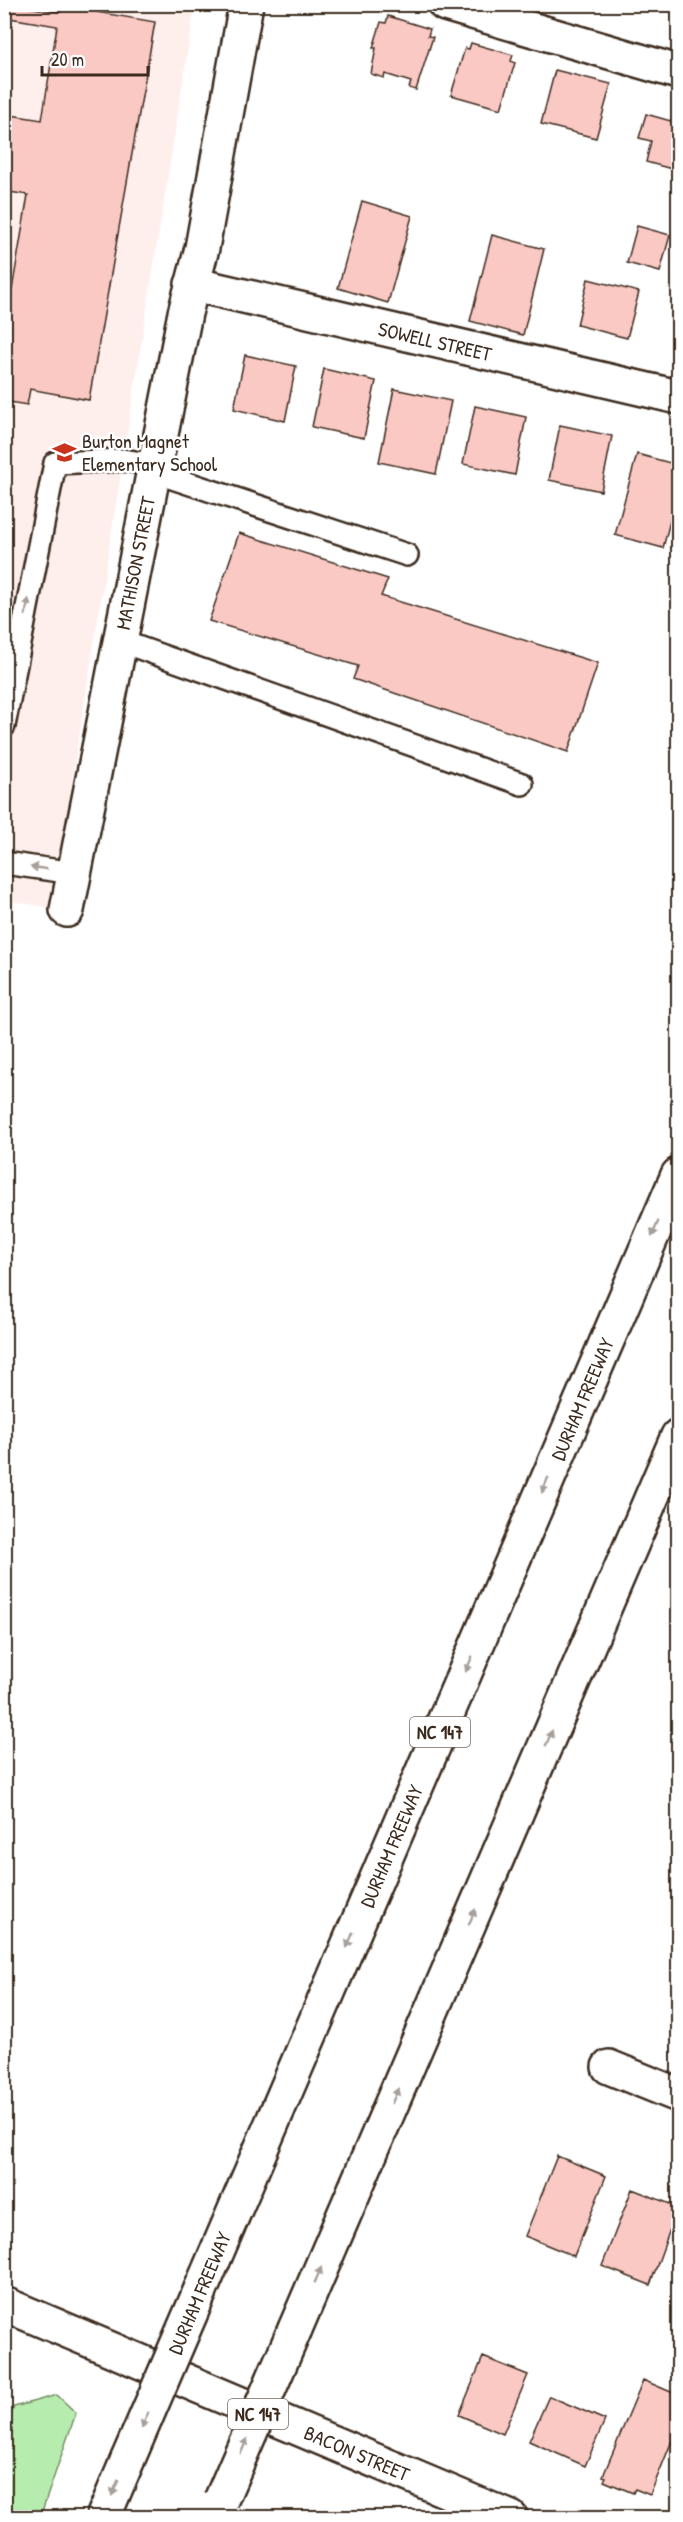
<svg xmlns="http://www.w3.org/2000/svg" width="683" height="2522" viewBox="0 0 683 2522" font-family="'Patrick Hand',sans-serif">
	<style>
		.built { fill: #feefed }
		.green { fill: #b6edaf; stroke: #788c66; stroke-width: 1.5 }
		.building { fill: #fac9c4; stroke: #3b2a1e; stroke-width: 1.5 }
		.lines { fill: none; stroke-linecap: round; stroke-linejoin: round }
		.lane-casing { stroke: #3b2a1e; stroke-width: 26 }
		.street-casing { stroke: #3b2a1e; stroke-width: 38 }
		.secondary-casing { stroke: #3b2a1e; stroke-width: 38 }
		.highway-casing { stroke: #3b2a1e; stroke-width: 38 }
		.lane { stroke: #fff; stroke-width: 21 }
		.street { stroke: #fff; stroke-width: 33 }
		.secondary { stroke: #fff; stroke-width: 33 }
		.highway { stroke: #fff; stroke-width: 33 }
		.highway-bridge-casing { stroke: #3b2a1e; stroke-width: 38; stroke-linecap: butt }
		.highway-bridge { stroke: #fff; stroke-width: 33 }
		.oneway { fill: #a79f9a }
		.labels { text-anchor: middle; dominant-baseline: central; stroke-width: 5; stroke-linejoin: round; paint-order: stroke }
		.shield { fill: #fff; stroke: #766a62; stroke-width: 1.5 }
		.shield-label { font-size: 18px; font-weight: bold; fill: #3b2a1e }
		.street-label { font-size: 20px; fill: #3b2a1e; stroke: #fff }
		.poi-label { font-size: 20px; fill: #3b2a1e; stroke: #fff; text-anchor: start }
	</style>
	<rect width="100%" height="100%" fill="#fff"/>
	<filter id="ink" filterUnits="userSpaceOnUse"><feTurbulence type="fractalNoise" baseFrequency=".0167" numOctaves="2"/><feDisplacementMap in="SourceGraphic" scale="12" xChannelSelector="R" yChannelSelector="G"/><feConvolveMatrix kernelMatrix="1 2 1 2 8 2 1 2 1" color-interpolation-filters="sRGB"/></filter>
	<g filter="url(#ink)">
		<path class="built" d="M4,5H195L52,908L5,900Z"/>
		<path class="green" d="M57,2395L76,2413L40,2517H5V2427L14,2407Z"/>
		<path class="building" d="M4,4L61,12L62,4H97L96,12L155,22L89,400L30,389L27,405L4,401V331L7,314H4V289L12,290L28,195L4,191V114L42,120L57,26L4,17Z
			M388,16L430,29L428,36L433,37L416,90L409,88L411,82L385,74L384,78L371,74L376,48H373L381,22L386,23Z
			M471,43L513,55L511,61L515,63L501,109L451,95L465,48L469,49Z
			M555,70L611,84L596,138L541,124Z
			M646,114L678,123V146L672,169L646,162L651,141L639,138Z
			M362,201L412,216L388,303L338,288Z
			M637,226L670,235L660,272L627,263Z
			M492,235L544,249L523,335L470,321Z
			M588,279L639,292L627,338L577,325Z
			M245,355L296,366L285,421L234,409Z
			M324,369L376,381L364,438L312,427Z
			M394,389L451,401L436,474L379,462Z
			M475,406L526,417L515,475L463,464Z
			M560,425L612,436L601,491L549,480Z
			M637,454L678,465V490L663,548L615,535Z
			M239,533L388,579L381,596L598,663L568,752L353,679L358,666L209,621Z
			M557,2156L606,2176L574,2256L525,2236Z
			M632,2189L678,2207L650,2285L602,2266Z
			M483,2357L528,2375L503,2434L459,2415Z
			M643,2380L678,2395V2426L650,2495L635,2489L633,2493L604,2481L606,2477L603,2476Z
			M549,2396L605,2420L585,2466L529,2441Z"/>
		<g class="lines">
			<defs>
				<path id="lane" d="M154,472L407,555
					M120,641L522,784
					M4,726L55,463L123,460L155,465
					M4,863L74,873"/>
				<path id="street" d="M445,4L678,72
					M192,284L678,397
					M67,910L185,313L202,248L246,4
					M609,2067L678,2095"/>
				<path id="secondary" d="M4,2304L511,2518"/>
				<path id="highway" d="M201,2289L678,1175
					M295,2329L678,1436
					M103,2518L128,2459"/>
			</defs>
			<use href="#lane" class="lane-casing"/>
			<use href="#street" class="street-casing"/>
			<use href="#secondary" class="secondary-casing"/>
			<use href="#highway" class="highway-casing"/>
			<use href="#lane" class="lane"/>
			<use href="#street" class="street"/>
			<use href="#secondary" class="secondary"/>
			<use href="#highway" class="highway"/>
			<defs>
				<path id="highway-bridge" d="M128,2459L201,2289
					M221,2500L295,2329"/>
			</defs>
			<use href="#highway-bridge" class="highway-bridge-casing"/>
			<use href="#highway-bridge" class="highway-bridge"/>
		</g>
		<defs><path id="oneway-solid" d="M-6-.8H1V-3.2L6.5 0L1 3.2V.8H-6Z" transform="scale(1.5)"/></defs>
		<g class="oneway">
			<use href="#oneway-solid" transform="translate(27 607) rotate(-79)"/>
			<use href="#oneway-solid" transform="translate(39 868) rotate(-172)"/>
			<use href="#oneway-solid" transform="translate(655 1229) rotate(113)"/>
			<use href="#oneway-solid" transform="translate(545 1485) rotate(113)"/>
			<use href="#oneway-solid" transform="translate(469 1664) rotate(113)"/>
			<use href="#oneway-solid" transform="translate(549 1738) rotate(-67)"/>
			<use href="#oneway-solid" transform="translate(472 1917) rotate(-67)"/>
			<use href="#oneway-solid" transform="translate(350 1940) rotate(113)"/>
			<use href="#oneway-solid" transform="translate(395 2096) rotate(-67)"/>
			<use href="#oneway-solid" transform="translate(318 2275) rotate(-67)"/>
			<use href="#oneway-solid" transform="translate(145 2420) rotate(113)"/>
			<use href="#oneway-solid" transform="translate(244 2446) rotate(-67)"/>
			<use href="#oneway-solid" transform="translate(115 2488) rotate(113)"/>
		</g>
	</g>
	<defs>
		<symbol id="school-bare" viewBox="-9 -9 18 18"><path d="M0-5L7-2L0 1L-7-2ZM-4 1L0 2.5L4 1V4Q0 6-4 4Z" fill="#c8321e" stroke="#fff" stroke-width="2.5" paint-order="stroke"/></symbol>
	</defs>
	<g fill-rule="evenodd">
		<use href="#school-bare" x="48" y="436" width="33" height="33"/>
	</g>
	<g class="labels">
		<g class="shield">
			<rect x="410" y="1717" width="60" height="30" rx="4.5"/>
			<rect x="228" y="2399" width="60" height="30" rx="4.5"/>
		</g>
		<g class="shield-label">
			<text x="440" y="1732">NC 147</text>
			<text x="258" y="2414">NC 147</text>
		</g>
		<g class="street-label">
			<text transform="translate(435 341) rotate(13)">SOWELL STREET</text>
			<text transform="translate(135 563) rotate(-79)">MATHISON STREET</text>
			<text transform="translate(582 1399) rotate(-67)">DURHAM FREEWAY</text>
			<text transform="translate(391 1846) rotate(-67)">DURHAM FREEWAY</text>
			<text transform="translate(199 2293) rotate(-67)">DURHAM FREEWAY</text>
			<text transform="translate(357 2453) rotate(23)">BACON STREET</text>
		</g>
		<g class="poi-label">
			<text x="82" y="440">Burton Magnet<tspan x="82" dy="23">Elementary School</tspan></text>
		</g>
	</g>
	<rect width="683" height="2522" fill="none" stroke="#fff" stroke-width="24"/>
	<rect x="12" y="12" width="659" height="2498" fill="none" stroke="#3b2a1e" stroke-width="2" filter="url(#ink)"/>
	<path d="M42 66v9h106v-9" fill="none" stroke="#3b2a1e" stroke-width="3"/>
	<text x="51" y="66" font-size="18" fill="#3b2a1e" stroke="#ffffff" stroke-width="4.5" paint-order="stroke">20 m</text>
</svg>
